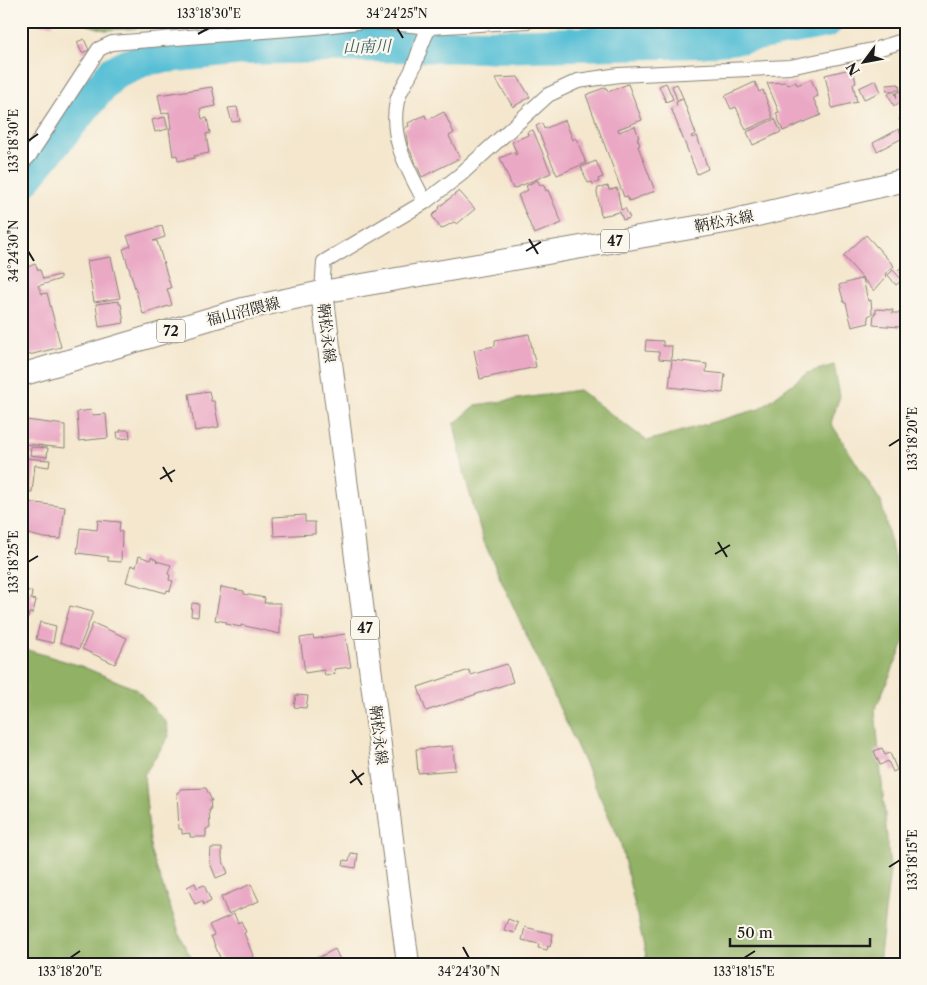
<svg xmlns="http://www.w3.org/2000/svg" width="927" height="985" viewBox="0 0 927 985" font-family="'Libre Caslon Text','Noto Serif JP',serif">
	<style>
		.forest { fill: #91b165; stroke: #566640 }
		.lines { fill: none; stroke-linecap: round; stroke-linejoin: round }
		.river { stroke: #57bfd5; stroke-width: 34 }
		.building { fill: #eaa8c5 }
		.minor-casing { stroke: #888275; stroke-width: 16 }
		.primary-casing { stroke: #888275; stroke-width: 24 }
		.minor { stroke: #fff; stroke-width: 14 }
		.primary { stroke: #fff; stroke-width: 22 }
		.ticks { fill: none; stroke: #1c1c1c; stroke-width: 2 }
		.labels { text-anchor: middle; dominant-baseline: central; stroke-width: 4.5; stroke-linejoin: round; paint-order: stroke }
		.shield { fill: #fbf7ec; stroke: #5f5e5a; stroke-width: 1 }
		.shield-label { font-size: 14px; font-weight: bold; fill: #1c1c1c }
		.street-label { font-size: 15px; fill: #1c1c1c; stroke: #fbf7ec }
		.water-label { font-size: 16px; font-style: italic; fill: #345d66; stroke: #fbf7ec }
		.neatline { fill: none; stroke: #1c1c1c; stroke-width: 2 }
		.ticks-label { font-size: 12px; text-anchor: middle; fill: #1c1c1c }
	</style>
	<rect width="100%" height="100%" fill="#fbf7ec"/>
	<filter id="ink" filterUnits="userSpaceOnUse"><feTurbulence type="fractalNoise" baseFrequency=".02" numOctaves="2"/><feDisplacementMap in="SourceGraphic" scale="10" xChannelSelector="R" yChannelSelector="G"/><feConvolveMatrix kernelMatrix="1 2 1 2 8 2 1 2 1" color-interpolation-filters="sRGB"/></filter>
	<filter id="wash" filterUnits="userSpaceOnUse"><feTurbulence type="fractalNoise" baseFrequency=".0096" numOctaves="4" result="noise"/><feDisplacementMap in="SourceGraphic" scale="20" xChannelSelector="R" yChannelSelector="G"/><feGaussianBlur stdDeviation="1.12" result="paint"/><feColorMatrix in="noise" values="0 0 0 0 0 0 0 0 0 0 0 0 0 0 0 0 0 1.4 0 .05"/><feComposite in="paint" operator="in"/></filter>
	<g filter="url(#wash)">
		<rect width="100%" height="100%" fill="#f4e7ce"/>
		<path class="forest" d="M75,21H219L204,26L105,30Z
			M834,365L840,396L831,423L881,502L906,607V638L875,710L890,869L879,964H648L620,841L484,542L466,481L454,424L476,405L579,390L647,441L759,409L807,373Z
			M21,648L81,666L136,689L166,722L169,736L144,775L151,853L183,943L195,964H21Z"/>
		<g class="lines">
			<path class="river" d="M21,183L96,92L114,72L147,58L244,48L371,45L490,46L699,41L745,36L826,21"/>
		</g>
		<g id="blocks">
			<path class="building" d="M35,21H53V25L34,24Z
				M84,39L89,50L82,53L77,42Z
				M850,69L851,75L854,74L856,83L853,84L857,102L832,108L825,75Z
				M518,77L530,97L513,107L495,78Z
				M811,79L818,96L813,98L821,115L783,131L776,113L779,112L767,83L786,82L788,85L796,82L797,85Z
				M876,80L881,92L864,99L859,88Z
				M755,82L759,92L763,90L773,118L746,130L736,107L731,109L725,96Z
				M666,83L673,99L666,102L659,86Z
				M628,84L642,120L618,129L619,132L635,126L639,138H637L640,145L638,146L655,191L629,201L627,196L624,197L586,95L606,87L608,92Z
				M677,84L683,98L677,100L672,86Z
				M899,84L900,90L887,91L886,85Z
				M212,87L216,106L200,109L202,119L207,118L210,133L206,134L209,153L194,156L195,158L178,161L177,155L173,156L169,129L171,128L169,112L162,114L158,95Z
				M906,89V108L902,110L899,103L894,106L888,94L894,91L897,98L896,93Z
				M683,99L696,134L691,136L692,138L697,136L708,169L697,174L671,108L677,106L676,102Z
				M237,107L240,121L232,122L228,108Z
				M444,112L454,133L449,136L460,158L422,177L408,146L405,128L409,126L408,123L425,115L427,120Z
				M906,115V130L899,119Z
				M165,117L168,129L155,132L152,120Z
				M775,119L781,132L753,145L747,132Z
				M565,120L573,140L576,138L586,163L557,175L536,126L542,123L544,129Z
				M899,129L903,138L877,151L873,143Z
				M533,130L551,173L513,189L500,158L514,152L515,155L517,154L512,142L528,135L527,132Z
				M596,161L603,177L598,179L599,182L593,184L592,182L588,183L581,167Z
				M537,180L540,185L543,184L546,191L548,190L562,223L534,234L518,195L528,190L526,186Z
				M608,186L609,190L617,188L621,210L625,208L630,218L623,220L620,212L601,216L597,192L598,188Z
				M459,191L475,209L457,224L454,222L441,229L432,216L440,208L439,207Z
				M162,226L165,237L153,241H157L171,288L167,289L172,305L143,314L123,249L131,246L127,236Z
				M866,235L894,266L885,274L887,276L874,291L843,256Z
				M111,257L120,298L94,302L87,261Z
				M906,263V279L898,270Z
				M35,264L38,270H40L43,279L60,275V279L38,286L42,294L47,293L61,347L21,357V289L27,285L25,275L27,274L25,268Z
				M893,270L902,280L896,285L888,275Z
				M863,278L868,301L871,300L872,314L868,316L869,323L852,327L846,303H844L839,285Z
				M119,301V304H121L124,323L99,327L96,304Z
				M876,309L893,310L892,313H900V327L873,325L874,313H876Z
				M529,334L536,367L480,379L474,350L495,346V340Z
				M646,340L663,341V346H672L671,360L659,359V352L645,351Z
				M672,360L707,364L706,372L725,374L723,393L669,387Z
				M209,391L211,401H214L219,427L195,431L189,394Z
				M91,410L92,415L106,414L108,438L79,441L77,412Z
				M26,420L65,425V448L24,444Z
				M120,430H129L130,438L118,439L117,432H121Z
				M31,447L48,448L47,457L30,455Z
				M23,458L50,460L49,467L35,465L32,492L21,491Z
				M21,501L65,507L61,539L44,538L28,534L29,532L21,530Z
				M305,515V522H315V534L274,536L273,517Z
				M98,520L120,522L119,531L122,532L121,562L108,561V557L77,553L80,528L97,530Z
				M139,556L150,560L151,557L157,560L156,561L171,565L168,574L170,575L169,580L173,581L170,591L167,590L166,593L126,582L131,565L136,567Z
				M221,587L244,591V594L265,598L264,603H280V634L241,625V627L226,624L227,622L215,620Z
				M21,589L32,592L31,599L36,600L33,613H29L28,618H26L25,622L21,621Z
				M192,603L199,604L198,617L191,616Z
				M70,606L93,612L79,649L60,642Z
				M40,622L56,626L53,643L36,639Z
				M93,623L127,638L115,664L82,649Z
				M345,634L351,667L334,669L335,674L325,676L324,670L305,673L300,638L313,636L314,639Z
				M507,664L513,682L426,711L418,687L469,670L471,675Z
				M296,695L308,696L306,708L294,707Z
				M453,746L455,770L418,773L416,749Z
				M882,748L885,755L890,753L897,770L893,772L888,761L880,765L874,751Z
				M206,788L212,801L210,800L211,810H209L210,828L206,829V837H190V833L182,834V829H179L177,792H180V789Z
				M211,848H222V859L228,873L216,878L210,863Z
				M351,853L358,854L356,868L343,866L344,860L349,861Z
				M195,883L197,888L204,885L211,901L204,905L202,901L195,904L187,887Z
				M251,884L259,901L228,914L221,897Z
				M234,914L238,923L241,921L246,932L244,933L254,958L241,964H227L225,959L221,960L211,936L214,935L209,925Z
				M508,919L518,923L514,933L504,930Z
				M525,927L553,934L550,947L548,946L547,950L538,948L539,944L522,940Z
				M335,949L342,964H321L318,958Z"/>
		</g>
	</g>
	<g filter="url(#ink)">
		<use href="#blocks" fill-opacity="0" stroke="#888275" stroke-width="1"/>
		<g class="lines">
			<defs>
				<path id="minor" d="M372,21L430,27L528,21
					M21,164L29,156L99,49L112,43L316,27L365,21
					M425,202C408,169 389,139 397,101C400,89 409,78 414,66C419,53 422,39 430,27
					M322,292L324,262L425,202L460,175L548,95L578,81L619,75L790,67L877,49L906,40"/>
				<path id="primary" d="M322,292L408,964
					M21,375L243,309L322,292L731,221L906,180"/>
			</defs>
			<use href="#minor" class="minor-casing"/>
			<use href="#primary" class="primary-casing"/>
			<use href="#minor" class="minor"/>
			<use href="#primary" class="primary"/>
		</g>
	</g>
	<path class="ticks" d="M397,28L403,38M198,34L209,28M28,141L38,134M529,239L538,254M28,251L34,261M526,251L541,242M889,446L900,439M163,467L172,482M160,479L175,470M718,542L727,557M715,554L730,545M28,562L38,556M352,770L362,785M350,783L364,773M889,867L900,860M463,947L469,958M70,958L80,951M744,958L755,951"/>
	<g class="labels">
		<g class="shield">
			<rect x="601" y="229.5" width="28" height="23" rx="4"/>
			<rect x="157" y="319.5" width="28" height="23" rx="4"/>
			<rect x="351" y="616.5" width="28" height="23" rx="4"/>
		</g>
		<g class="shield-label">
			<text x="615" y="241">47</text>
			<text x="171" y="331">72</text>
			<text x="365" y="628">47</text>
		</g>
		<g class="street-label">
			<text transform="translate(724 221) rotate(-11)">鞆松永線</text>
			<text transform="translate(243 311) rotate(-14)">福山沼隈線</text>
			<text transform="translate(327 333) rotate(83)">鞆松永線</text>
			<text transform="translate(379 735) rotate(83)">鞆松永線</text>
		</g>
		<g class="water-label">
			<text transform="translate(367 46) rotate(-1)">山南川</text>
		</g>
	</g>
	<rect width="927" height="985" fill="none" stroke="#fbf7ec" stroke-width="55"/>
	<g transform="translate(864 62) rotate(238)" stroke="#fbf7ec" stroke-width="4" paint-order="stroke">
	<path d="M0-4L9 19L0 12L-9 19Z" fill="#1c1c1c"/>
	<text y="-8" font-size="14" font-weight="bold" text-anchor="middle" fill="#1c1c1c">N</text>
	</g>
	<path d="M730 938v8h140v-8" fill="none" stroke="#1c1c1c" stroke-width="2.5"/>
	<text x="737" y="938" font-size="15" fill="#1c1c1c" stroke="#fbf7ec" stroke-width="4" paint-order="stroke">50 m</text>
	<rect x="28" y="28" width="872" height="930" class="neatline"/>
	<g class="ticks-label">
		<text x="209" y="18">133°18'30"E</text>
		<text x="397" y="18">34°24'25"N</text>
		<text transform="translate(14 141) rotate(-90)" y="4">133°18'30"E</text>
		<text transform="translate(14 251) rotate(-90)" y="4">34°24'30"N</text>
		<text transform="translate(913 439) rotate(-90)" y="4">133°18'20"E</text>
		<text transform="translate(14 562) rotate(-90)" y="4">133°18'25"E</text>
		<text transform="translate(913 860) rotate(-90)" y="4">133°18'15"E</text>
		<text x="70" y="976">133°18'20"E</text>
		<text x="469" y="976">34°24'30"N</text>
		<text x="744" y="976">133°18'15"E</text>
	</g>
</svg>
